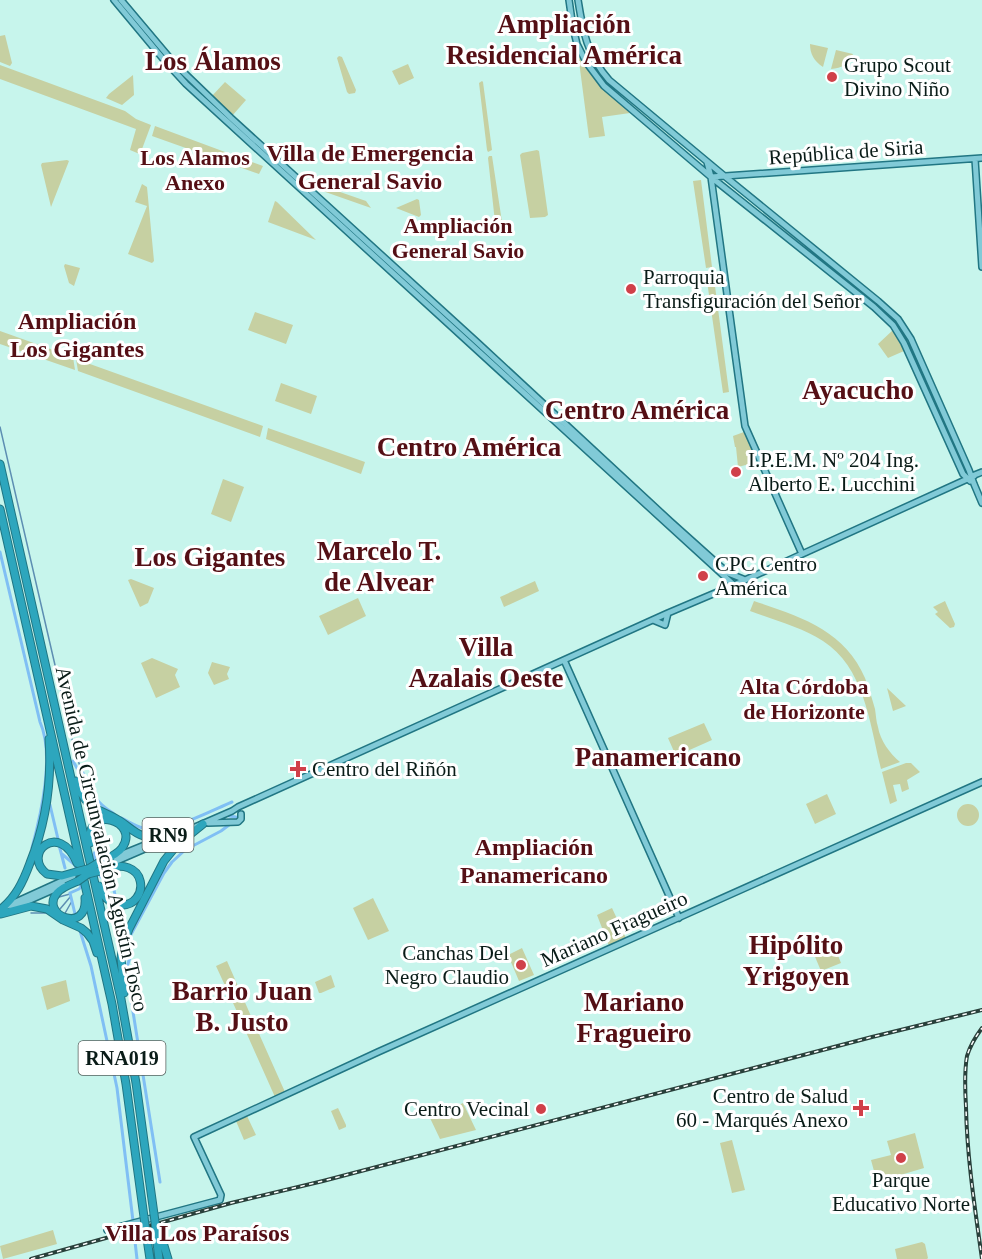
<svg xmlns="http://www.w3.org/2000/svg" width="982" height="1259" viewBox="0 0 982 1259" font-family="Georgia,serif">
	<style>
		.green { fill: #c6d0a2 }
		.lines { fill: none; stroke-linecap: round; stroke-linejoin: round }
		.stream { stroke: #5d8eb2; stroke-width: 1.5 }
		.canal { stroke: #80bff4; stroke-width: 3 }
		.major-casing { stroke: #217683; stroke-width: 8 }
		.highway-casing { stroke: #217683; stroke-width: 9 }
		.major { stroke: #81cad7; stroke-width: 5 }
		.highway { stroke: #2da6bd; stroke-width: 7 }
		.rail-casing { stroke: #29403b; stroke-width: 4 }
		.rail { stroke: #fff; stroke-width: 1.5; stroke-dasharray: 4.5; stroke-linecap: butt }
		.highway-bridge-casing { stroke: #217683; stroke-width: 9; stroke-linecap: butt }
		.highway-bridge { stroke: #2da6bd; stroke-width: 7 }
		.poi-dot { fill: #d04049; stroke: #fff; stroke-width: 2 }
		.labels { text-anchor: middle; dominant-baseline: central; stroke-width: 6; stroke-linejoin: round; paint-order: stroke }
		.shield { fill: #fff; stroke: #54605d; stroke-width: 1.5 }
		.shield-label { font-size: 20px; font-weight: bold; fill: #0a1c18 }
		.poi-label { font-size: 21px; fill: #0a1c18; stroke: #fff; text-anchor: start }
		.street-label { font-size: 21px; fill: #0a1c18; stroke: #fff }
		.neighbourhood-label { font-size: 22px; font-weight: bold; fill: #540f15; stroke: #fff }
		.quarter-label { font-size: 24px; font-weight: bold; fill: #540f15; stroke: #fff }
		.district-label { font-size: 27px; font-weight: bold; fill: #540f15; stroke: #fff }
	</style>
	<rect width="100%" height="100%" fill="#c7f5ec"/>
	<path class="green" d="M5,35L12,63L10,66L0,62V36Z
		M810,44L828,48L823,67C814,61 810,54 810,44Z
		M577,46C589,75 606,92 630,113L602,117L605,136L589,138Z
		M836,50L853,54C849,64 842,68 831,69Z
		M339,56L342,57L356,90L355,93L349,94L347,92L337,58Z
		M408,64L414,78L399,85L392,71Z
		M0,65L125,111L136,119L151,125L142,149V155L130,150L136,129L0,79Z
		M133,75L134,95L122,105L106,98L109,94Z
		M482,81L483,82L492,150L488,152L487,150L479,83Z
		M225,82L246,100L232,116L211,97Z
		M155,126L263,166L259,174L152,136Z
		M537,150L539,151L548,215L545,217L530,218L520,155L522,153Z
		M492,156L502,222L497,224L495,222L488,158L489,156Z
		M67,160L69,161L51,207L41,165L42,163Z
		M701,180L712,267L706,268L693,181Z
		M142,184L147,187L154,261L152,263L128,254L147,206L135,202Z
		M320,185L366,201L371,208L314,188Z
		M417,199L419,200L421,215L419,217L396,208Z
		M275,201L277,202L316,240L268,222Z
		M65,264L80,268L74,286L69,283L64,266Z
		M713,271L729,392L723,393L706,274V272Z
		M255,312L293,325L286,344L248,330Z
		M893,330L904,351L888,358L878,344Z
		M0,331L73,357L75,370L0,344Z
		M76,359L263,426L260,437L78,371Z
		M281,383L317,396L311,414L275,401Z
		M268,428L365,462L361,474L266,439Z
		M744,432L752,450L749,451L753,463L738,467L736,447H735L733,436Z
		M223,479L244,487L231,522L211,514Z
		M801,557L803,563C793,572 782,574 769,571Z
		M131,579L154,588L148,603L140,607L128,580Z
		M535,581L539,591L504,607L500,597Z
		M358,598L366,616L328,635L319,616Z
		M754,601C799,616 845,630 865,678C869,688 872,699 875,709C876,715 876,721 878,727C880,740 890,754 900,762L881,769C870,725 865,668 823,641C801,627 774,620 750,611Z
		M945,601L955,624L954,627L950,628L935,614L938,612L933,607Z
		M152,658L178,669L175,675L180,687L156,698L141,663Z
		M212,662L230,667L227,674L229,679L214,685L208,673Z
		M887,688L906,706L893,711Z
		M704,723L712,740L676,756L668,738Z
		M906,763H911L920,772L907,780L909,789L902,792L900,784L893,785L897,801L890,804L882,772Z
		M827,794L836,814L815,824L806,804Z
		M957 815a11 11 0 1 1 22 0a11 11 0 1 1-22 0Z
		M373,898L389,931L368,940L353,908Z
		M612,908L626,938L609,946L597,915Z
		M833,943L841,963L821,971L813,952Z
		M522,948L534,975L519,981L508,955Z
		M227,961L254,1023L245,1029L216,966Z
		M331,975L335,987L321,993H319L315,982Z
		M66,980L70,1001L47,1010L41,987Z
		M256,1027L285,1092L275,1097L246,1032Z
		M463,1103L476,1130L440,1139L430,1118Z
		M338,1108L346,1125V1127L339,1130L331,1111Z
		M247,1116L256,1135L244,1140L236,1121Z
		M915,1133L924,1168L877,1182L871,1160L891,1155L887,1141Z
		M732,1140L745,1190L732,1193L720,1143Z
		M53,1230L57,1244L3,1259L0,1246Z
		M922,1242L925,1244L928,1258L927,1259H897L895,1249Z"/>
	<g class="lines">
		<path class="stream" d="M0,427L76,756L83,773
			M59,897L70,894
			M60,909L71,896
			M31,913H48
			M64,915L72,901"/>
		<path class="canal" d="M0,552L40,722C55,755 41,814 32,848
			M73,761L82,777L89,801
			M83,773C90,791 96,803 113,813
			M50,805L58,839
			M92,810L95,822
			M229,816L236,817
			M121,818C128,821 135,826 143,828C169,834 208,812 232,802
			M96,827L104,850
			M59,845L65,868
			M62,854L75,865L80,883L81,887L79,889L70,893
			M96,864L94,854L101,841
			M98,873L101,877L113,884
			M111,875L116,900
			M70,893L75,914
			M118,908L123,930
			M80,931L91,966L117,1088L133,1221
			M160,1182L127,974V967L131,954L128,940L164,873L172,862L185,850L221,831L229,825
			M134,1233L137,1259"/>
		<defs>
			<path id="major" d="M114,0L164,60L186,84L734,585
				M121,0L175,64L231,118L478,343L670,521L728,573L743,579
				M569,0L573,28L577,44L586,62L604,86L711,177L874,307L893,325L904,343L963,474L970,481
				M578,0C583,32 587,55 609,80L722,174L878,301L898,319L911,339L969,470L974,484L982,503
				M975,159L982,267
				M707,162L711,177L745,426L802,554
				M711,177L982,158
				M972,476L982,472
				M653,620L665,625L668,613
				M564,660L679,918
				M208,823L238,822L241,819V814
				M115,857L162,838
				M103,867L232,811L238,807L668,613L734,585L974,476
				M7,906L73,876
				M12,908L64,885
				M107,1230L220,1200L221,1195L194,1137L378,1052L982,782"/>
			<path id="highway" d="M0,464L121,999L136,1083L154,1214
				M0,509L112,1004L126,1084L144,1217
				M76,781C88,813 96,806 120,821C128,826 135,834 144,836C157,839 170,833 182,829
				M90,843C85,803 141,821 122,848C117,855 106,859 98,863
				M76,872L62,876L47,874C21,854 59,820 77,863
				M78,881C71,884 62,887 57,893C39,915 88,935 85,898
				M99,886C103,895 108,903 119,905C151,908 150,850 100,871
				M0,910C16,897 23,882 30,863C46,823 52,782 49,739
				M1,914L31,906L47,909L63,920L81,928L87,933L93,941L97,953
				M124,993L121,958L123,945L129,929L164,861L177,845L203,824
				M159,1229L168,1259
				M146,1232L150,1259
				M156,1235L159,1259"/>
		</defs>
		<use href="#major" class="major-casing"/>
		<use href="#highway" class="highway-casing"/>
		<use href="#major" class="major"/>
		<use href="#highway" class="highway"/>
		<defs>
			<path id="rail" d="M31,1259L231,1203L323,1181L872,1037L982,1010
				M982,1259C975,1209 967,1158 966,1107C965,1090 964,1073 967,1056C970,1046 976,1036 982,1028"/>
		</defs>
		<use href="#rail" class="rail-casing"/>
		<use href="#rail" class="rail"/>
		<defs>
			<path id="highway-bridge" d="M88,869L98,863
				M76,872L87,869
				M88,874L100,871
				M78,881L88,874
				M154,1214L156,1229
				M144,1217L146,1232"/>
		</defs>
		<use href="#highway-bridge" class="highway-bridge-casing"/>
		<use href="#highway-bridge" class="highway-bridge"/>
	</g>
	<g class="poi-dot">
		<circle cx="832" cy="77" r="6"/>
		<circle cx="631" cy="289" r="6"/>
		<circle cx="736" cy="472" r="6"/>
		<circle cx="703" cy="576" r="6"/>
		<path d="M295 760h6v6h6v6h-6v6h-6v-6h-6v-6h6z"/>
		<circle cx="521" cy="965" r="6"/>
		<path d="M858 1099h6v6h6v6h-6v6h-6v-6h-6v-6h6z"/>
		<circle cx="541" cy="1109" r="6"/>
		<circle cx="901" cy="1158" r="6"/>
	</g>
	<g class="labels">
		<g class="shield">
			<rect x="142.5" y="818" width="51" height="34" rx="4.5"/>
			<rect x="78.5" y="1041" width="87" height="34" rx="4.5"/>
		</g>
		<g class="shield-label">
			<text x="168" y="835">RN9</text>
			<text x="122" y="1058">RNA019</text>
		</g>
		<g class="poi-label">
			<text x="844" y="65">Grupo Scout<tspan x="844" dy="24">Divino Niño</tspan></text>
			<text x="643" y="277">Parroquia<tspan x="643" dy="24">Transfiguración del Señor</tspan></text>
			<text x="748" y="460">I.P.E.M. Nº 204 Ing.<tspan x="748" dy="24">Alberto E. Lucchini</tspan></text>
			<text x="715" y="564">CPC Centro<tspan x="715" dy="24">América</tspan></text>
			<text x="312" y="769">Centro del Riñón</text>
			<text x="509" y="953" text-anchor="end">Canchas Del<tspan x="509" dy="24">Negro Claudio</tspan></text>
			<text x="848" y="1096" text-anchor="end">Centro de Salud<tspan x="848" dy="24">60 - Marqués Anexo</tspan></text>
			<text x="529" y="1109" text-anchor="end">Centro Vecinal</text>
			<text x="901" y="1180" text-anchor="middle">Parque<tspan x="901" dy="24">Educativo Norte</tspan></text>
		</g>
		<g class="street-label">
			<text transform="translate(846 152) rotate(-4)">República de Siria</text>
			<text transform="translate(102 839) rotate(77)">Avenida de Circunvalación Agustín Tosco</text>
			<text transform="translate(614 929) rotate(-24)">Mariano Fragueiro</text>
		</g>
		<g class="neighbourhood-label">
			<text x="195" y="157">Los Alamos<tspan x="195" dy="25">Anexo</tspan></text>
			<text x="458" y="225">Ampliación<tspan x="458" dy="25">General Savio</tspan></text>
			<text x="804" y="686">Alta Córdoba<tspan x="804" dy="25">de Horizonte</tspan></text>
		</g>
		<g class="quarter-label">
			<text x="370" y="153">Villa de Emergencia<tspan x="370" dy="28">General Savio</tspan></text>
			<text x="77" y="321">Ampliación<tspan x="77" dy="28">Los Gigantes</tspan></text>
			<text x="534" y="847">Ampliación<tspan x="534" dy="28">Panamericano</tspan></text>
			<text x="197" y="1233">Villa Los Paraísos</text>
		</g>
		<g class="district-label">
			<text x="564" y="24">Ampliación<tspan x="564" dy="31">Residencial América</tspan></text>
			<text x="213" y="61">Los Álamos</text>
			<text x="858" y="390">Ayacucho</text>
			<text x="637" y="410">Centro América</text>
			<text x="469" y="447">Centro América</text>
			<text x="379" y="551">Marcelo T.<tspan x="379" dy="31">de Alvear</tspan></text>
			<text x="210" y="557">Los Gigantes</text>
			<text x="486" y="647">Villa<tspan x="486" dy="31">Azalais Oeste</tspan></text>
			<text x="658" y="757">Panamericano</text>
			<text x="796" y="945">Hipólito<tspan x="796" dy="31">Yrigoyen</tspan></text>
			<text x="242" y="991">Barrio Juan<tspan x="242" dy="31">B. Justo</tspan></text>
			<text x="634" y="1002">Mariano<tspan x="634" dy="31">Fragueiro</tspan></text>
		</g>
	</g>
</svg>
